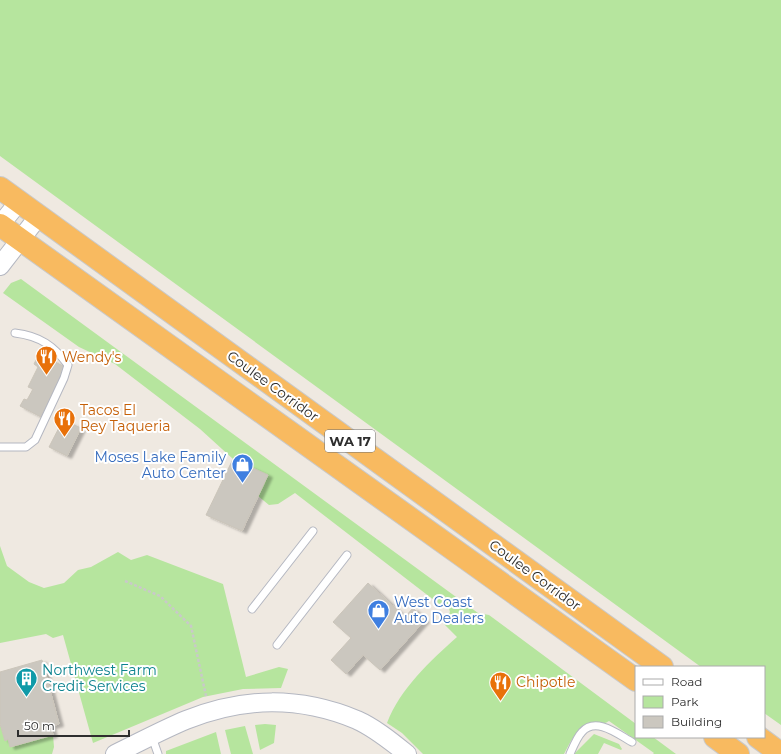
<svg xmlns="http://www.w3.org/2000/svg" width="781" height="754" viewBox="0 0 781 754" font-family="Montserrat,sans-serif">
	<style>
		.green { fill: #b6e59e }
		.building { fill: #cbc7bf; stroke: #cbc5ba; filter: url(#shadow) }
		.lines { fill: none; stroke-linecap: round; stroke-linejoin: round }
		.service-casing { stroke: #b4b7c1; stroke-width: 9 }
		.tertiary-casing { stroke: #b4b7c1; stroke-width: 20 }
		.trunk-casing { stroke: #c9c9c9; stroke-width: 24 }
		.path { stroke: #c9c9c9; stroke-width: 2.5; stroke-dasharray: 3 2; stroke-linecap: butt }
		.service { stroke: #fff; stroke-width: 7 }
		.tertiary { stroke: #fff; stroke-width: 18 }
		.trunk { stroke: #f8ba60; stroke-width: 22 }
		.labels { text-anchor: middle; dominant-baseline: central; stroke-width: 4; stroke-linejoin: round; paint-order: stroke }
		.shield { fill: #fff; stroke: #6d6d6d; stroke-width: 1 }
		.shield-label { font-size: 13px; font-weight: bold; fill: #2e2e2e }
		.food-label { font-size: 14px; fill: #c56008; stroke: #fff; text-anchor: start }
		.street-label { font-size: 14px; fill: #2e2e2e; stroke: #fff }
		.shop-label { font-size: 14px; fill: #366cbe; stroke: #fff; text-anchor: end }
		.culture-label { font-size: 14px; fill: #0d838f; stroke: #fff; text-anchor: start }
	</style>
	<defs>
		<filter id="shadow"><feDropShadow dx="4.5" dy="2.5" stdDeviation="1" flood-color="#0004"/></filter>
	</defs>
	<rect width="100%" height="100%" fill="#efe9e1"/>
	<path class="green" d="M0,0H781V725L764,713V667H701L0,156Z
		M21,279L478,613L489,615L636,724V737H653L676,754H653L654,753L609,721C602,726 595,722 588,725C575,730 570,743 564,754H423L402,733L387,723C400,689 430,661 457,637L443,623L450,612L448,605L439,604L295,493L278,504L269,505L258,496L267,475L233,459L200,429L115,364L79,347L3,293L11,283Z
		M0,546L7,566L29,582L44,588L64,583L78,570L91,567L118,552L131,560L147,555L223,584L246,677L279,667L288,669L281,688L243,689L203,697L93,743L63,635L53,638L46,634L0,643Z
		M0,724L5,740L8,739L11,747L53,735L54,747L52,754H0Z
		M265,724L276,725L274,743L260,750L255,725Z
		M245,726L253,754H231L225,730Z
		M216,732L221,754H166V751Z
		M594,734L619,744L622,749L621,750L604,743L598,754H574Z"/>
	<path class="building" d="M39,354L65,367L41,417L20,406L24,399L27,400L33,389L28,387L38,367L34,364Z
		M63,420L81,428L67,456L49,447Z
		M233,459L268,475L242,531L206,515Z
		M368,583L405,617L413,608L425,620L380,670L363,655L346,674L331,660L351,638L333,622Z
		M42,660L59,724L51,726L53,735L10,747L8,739L5,741L0,724V672Z"/>
	<g class="lines">
		<defs>
			<path id="service" d="M0,447H26L35,440L64,378L68,365C54,346 40,336 15,333
				M252,609L313,531
				M277,645L347,555
				M152,737L158,754
				M570,754C573,747 577,737 582,732C596,716 619,735 632,742"/>
			<path id="tertiary" d="M0,225L18,203
				M0,266L38,217
				M115,754C138,743 162,730 186,720C244,697 299,696 357,720C375,728 392,742 407,754"/>
			<path id="trunk" d="M0,188L662,667
				M0,225L636,680
				M715,737L738,754
				M758,737L781,754"/>
		</defs>
		<use href="#service" class="service-casing"/>
		<use href="#tertiary" class="tertiary-casing"/>
		<use href="#trunk" class="trunk-casing"/>
		<path class="path" d="M125,581L160,596L191,626L206,696"/>
		<use href="#service" class="service"/>
		<use href="#tertiary" class="tertiary"/>
		<use href="#trunk" class="trunk"/>
	</g>
	<defs>
		<symbol id="restaurant-pin" viewBox="-11 -11 22 30"><path d="M0 17L-7.5 6A9.5 9.5 0 1 1 7.5 6Z" fill="#e8710a" stroke="#fff"/><path d="M-5-6h1v4h1v-4h1v4h1v-4h1v5L-1.5 .5V6h-2V.5L-5-1ZM5-6V6H3V1.5H1.5Q1.5-4 5-6Z" fill="#fff"/></symbol>
		<symbol id="shop-pin" viewBox="-11 -11 22 30"><path d="M0 17L-7.5 6A9.5 9.5 0 1 1 7.5 6Z" fill="#3f7fe0" stroke="#fff"/><path d="M-5-2.5h2.3a2.7 3.5 0 0 1 5.4 0H5L5.5 6h-11ZM-1.5-2.5h3a1.5 2.3 0 0 0-3 0Z" fill="#fff"/></symbol>
		<symbol id="building-pin" viewBox="-11 -11 22 30"><path d="M0 17L-7.5 6A9.5 9.5 0 1 1 7.5 6Z" fill="#0f9aa8" stroke="#fff"/><path d="M-4-6H4V6H1V3H-1V6H-4ZM-2.5-4.3h1.7v1.8h-1.7ZM.8-4.3h1.7v1.8H.8ZM-2.5-1h1.7V.8h-1.7ZM.8-1h1.7V.8H.8Z" fill="#fff"/></symbol>
	</defs>
	<g fill-rule="evenodd">
		<use href="#restaurant-pin" x="34" y="344" width="25" height="34"/>
		<use href="#restaurant-pin" x="52" y="406" width="25" height="34"/>
		<use href="#shop-pin" x="230" y="452" width="25" height="34"/>
		<use href="#shop-pin" x="366" y="598" width="25" height="34"/>
		<use href="#building-pin" x="14" y="666" width="25" height="34"/>
		<use href="#restaurant-pin" x="488" y="670" width="25" height="34"/>
	</g>
	<g class="labels">
		<rect class="shield" x="325" y="430" width="50" height="22" rx="3"/>
		<g class="shield-label">
			<text x="350" y="441">WA 17</text>
		</g>
		<g class="food-label">
			<text x="62" y="357">Wendy's</text>
			<text x="80" y="410">Tacos El<tspan x="80" dy="16">Rey Taqueria</tspan></text>
			<text x="516" y="682">Chipotle</text>
		</g>
		<g class="street-label">
			<text transform="translate(273 386) rotate(36)">Coulee Corridor</text>
			<text transform="translate(535 575) rotate(36)">Coulee Corridor</text>
		</g>
		<g class="shop-label">
			<text x="226" y="457">Moses Lake Family<tspan x="226" dy="16">Auto Center</tspan></text>
			<text x="394" y="602" text-anchor="start">West Coast<tspan x="394" dy="16">Auto Dealers</tspan></text>
		</g>
		<g class="culture-label">
			<text x="42" y="670">Northwest Farm<tspan x="42" dy="16">Credit Services</tspan></text>
		</g>
	</g>
	<rect x="635" y="666" width="130" height="72" fill="#ffffff" stroke="#ababab"/>
	<rect x="643" y="679" width="20" height="6" fill="#ffffff" stroke="#ababab"/>
	<text x="671" y="686" font-size="12" fill="#2e2e2e">Road</text>
	<rect x="643" y="696" width="20" height="12" fill="#b6e59e" stroke="#ababab"/>
	<text x="671" y="706" font-size="12" fill="#2e2e2e">Park</text>
	<rect x="643" y="716" width="20" height="12" fill="#cbc7bf" stroke="#ababab"/>
	<text x="671" y="726" font-size="12" fill="#2e2e2e">Building</text>
	<path d="M18 730v6h111v-6" fill="none" stroke="#2e2e2e" stroke-width="2"/>
	<text x="24" y="730" font-size="12" fill="#2e2e2e" stroke="#ffffff" stroke-width="3" paint-order="stroke">50 m</text>
</svg>
